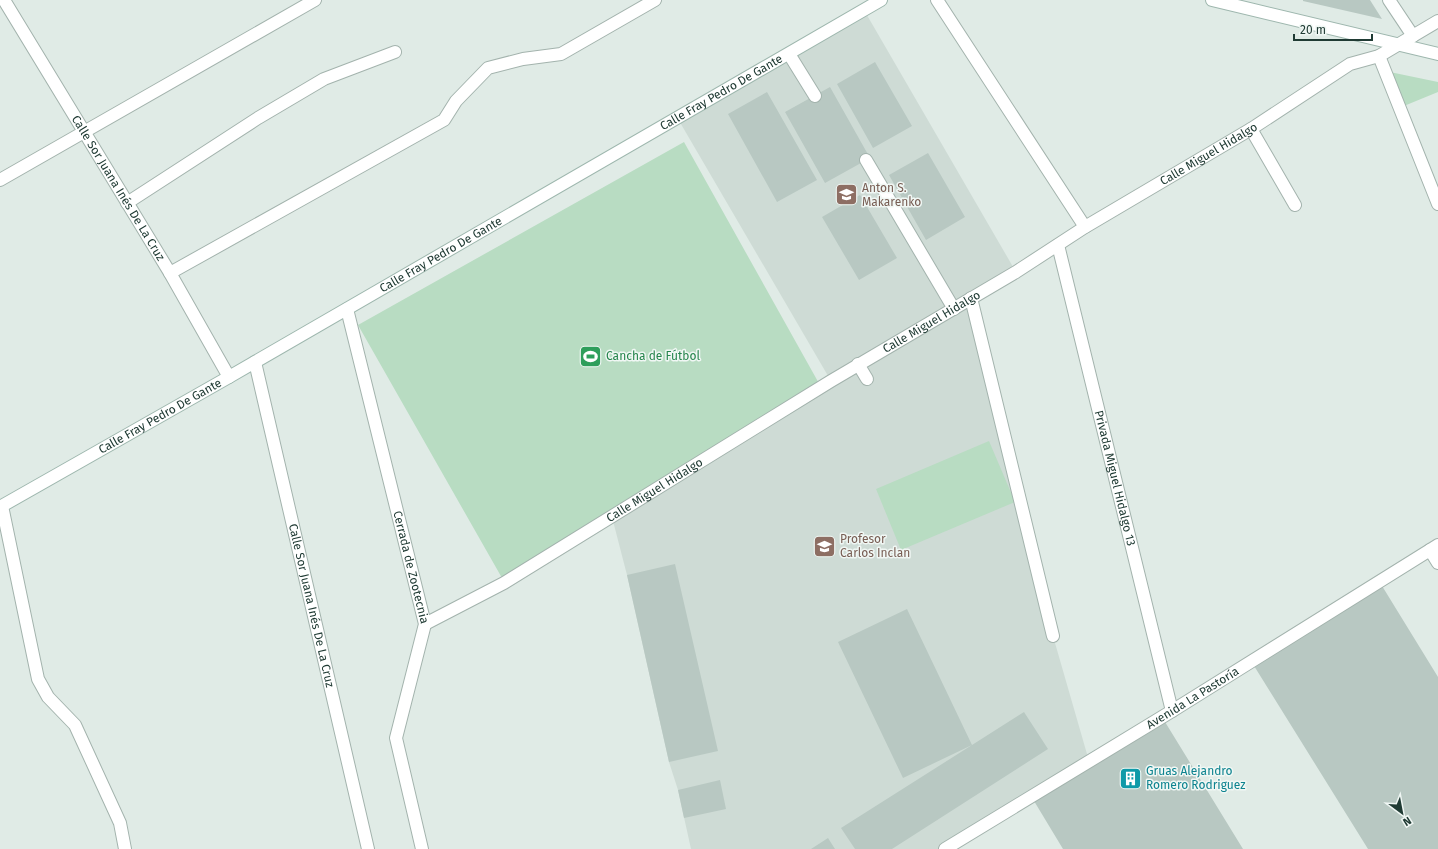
<svg xmlns="http://www.w3.org/2000/svg" width="1438" height="849" viewBox="0 0 1438 849" font-family="'Fira Sans',sans-serif">
	<style>
		.built { fill: #cedbd5 }
		.green { fill: #b8dcc2 }
		.building { fill: #b8c8c2 }
		.lines { fill: none; stroke-linecap: round; stroke-linejoin: round }
		.lane-casing { stroke: #a3b3ad; stroke-width: 14 }
		.street-casing { stroke: #a3b3ad; stroke-width: 14 }
		.secondary-casing { stroke: #9eb7ae; stroke-width: 14 }
		.lane { stroke: #fff; stroke-width: 12 }
		.street { stroke: #fff; stroke-width: 12 }
		.secondary { stroke: #fff; stroke-width: 12 }
		.labels { text-anchor: middle; dominant-baseline: central; stroke-width: 3; stroke-linejoin: round; paint-order: stroke }
		.street-label { font-size: 12px; fill: #203b34; stroke: #f0f7f4 }
		.education-label { font-size: 12px; fill: #785e54; stroke: #f0f7f4; text-anchor: start }
		.leisure-label { font-size: 12px; fill: #27864d; stroke: #f0f7f4; text-anchor: start }
		.culture-label { font-size: 12px; fill: #0d838f; stroke: #f0f7f4; text-anchor: start }
	</style>
	<rect width="100%" height="100%" fill="#e0ebe6"/>
	<path class="built" d="M864,10L1016,272L972,299L1053,636L1089,761L945,849H691L678,790L669,762L627,575L612,517L831,381L678,119Z"/>
	<path class="green" d="M1385,71L1438,82V92L1399,108Z
		M684,142L821,387L502,578L358,325Z
		M989,441L1015,502L901,550L876,489Z"/>
	<path class="building" d="M1303,0H1370L1382,19L1303,1Z
		M875,62L912,126L873,148L837,84Z
		M830,87L870,158L825,183L785,112Z
		M767,92L817,180L777,202L728,114Z
		M928,153L965,217L926,240L889,175Z
		M860,195L897,258L859,280L822,217Z
		M675,564L718,751L669,762L627,575Z
		M1379,581L1438,677V849H1368L1251,661Z
		M907,609L972,745L1024,712L1048,749L892,849H855L841,828L972,745L903,778L838,642Z
		M1162,717L1243,849H1063L1031,796Z
		M720,780L726,809L684,818L678,790Z
		M828,838L835,849H811Z"/>
	<g class="lines">
		<defs>
			<path id="lane" d="M858,364L867,379"/>
			<g id="street">
				<path id="s1" d="M4,0L170,273L229,377"/>
				<path d="M937,0L1085,227"/>
				<path d="M1389,0L1413,36"/>
				<path d="M789,54L815,96"/>
				<path d="M1379,56L1438,204"/>
				<path d="M1251,129L1295,205"/>
				<path d="M866,160L954,309"/>
				<path d="M0,180L315,0"/>
				<path d="M127,203L258,118L324,79L395,52"/>
				<path id="s2" d="M1058,245L1172,711"/>
				<path d="M170,273L444,120L456,101L488,68L523,59L561,54L655,0"/>
				<path d="M971,298L1053,636"/>
				<path id="s3" d="M347,309L425,624L396,738L422,849"/>
				<path id="s4" d="M255,362L368,849"/>
				<path d="M2,506L38,679L48,697L75,725L120,823L125,849"/>
				<path d="M1430,550L1438,563"/>
				<path id="s5" d="M425,624L504,583L831,381L1016,272L1085,227L1251,129L1350,64L1379,56L1438,21"/>
				<path id="s6" d="M945,849L1172,711L1438,545"/>
			</g>
			<g id="secondary">
				<path d="M1212,0L1438,54"/>
				<path id="s7" d="M0,507L229,377L881,0"/>
			</g>
		</defs>
		<use href="#lane" class="lane-casing"/>
		<use href="#street" class="street-casing"/>
		<use href="#secondary" class="secondary-casing"/>
		<use href="#lane" class="lane"/>
		<use href="#street" class="street"/>
		<use href="#secondary" class="secondary"/>
	</g>
	<defs>
		<symbol id="school-square" viewBox="-11 -11 22 22"><rect x="-9" y="-9" width="18" height="18" rx="4" fill="#8d6e63" stroke="#f0f7f4"/><path d="M0-5L7-2L0 1L-7-2ZM-4 1L0 2.5L4 1V4Q0 6-4 4Z" fill="#fff"/></symbol>
		<symbol id="stadium-square" viewBox="-11 -11 22 22"><rect x="-9" y="-9" width="18" height="18" rx="4" fill="#2e9e5b" stroke="#f0f7f4"/><path d="M0-5a6.5 5 0 1 0 0 10a6.5 5 0 1 0 0-10ZM-3.5-1.8h7v3.6h-7Z" fill="#fff"/></symbol>
		<symbol id="building-square" viewBox="-11 -11 22 22"><rect x="-9" y="-9" width="18" height="18" rx="4" fill="#0f9aa8" stroke="#f0f7f4"/><path d="M-4-6H4V6H1V3H-1V6H-4ZM-2.5-4.3h1.7v1.8h-1.7ZM.8-4.3h1.7v1.8H.8ZM-2.5-1h1.7V.8h-1.7ZM.8-1h1.7V.8H.8Z" fill="#fff"/></symbol>
	</defs>
	<g fill-rule="evenodd">
		<use href="#school-square" x="834" y="182" width="25" height="25"/>
		<use href="#stadium-square" x="578" y="344" width="25" height="25"/>
		<use href="#school-square" x="812" y="534" width="25" height="25"/>
		<use href="#building-square" x="1118" y="766" width="25" height="25"/>
	</g>
	<g class="labels">
		<g class="street-label">
			<text stroke="none"><textPath href="#s7" startOffset="832">Calle Fray Pedro De Gante</textPath></text>
			<text stroke="none"><textPath href="#s5" startOffset="914">Calle Miguel Hidalgo</textPath></text>
			<text stroke="none"><textPath href="#s1" startOffset="220">Calle Sor Juana Inés De La Cruz</textPath></text>
			<text stroke="none"><textPath href="#s7" startOffset="508">Calle Fray Pedro De Gante</textPath></text>
			<text stroke="none"><textPath href="#s5" startOffset="590">Calle Miguel Hidalgo</textPath></text>
			<text stroke="none"><textPath href="#s7" startOffset="184">Calle Fray Pedro De Gante</textPath></text>
			<text stroke="none"><textPath href="#s2" startOffset="240">Privada Miguel Hidalgo 13</textPath></text>
			<text stroke="none"><textPath href="#s5" startOffset="266">Calle Miguel Hidalgo</textPath></text>
			<text stroke="none"><textPath href="#s3" startOffset="266">Cerrada de Zootecnia</textPath></text>
			<text stroke="none"><textPath href="#s4" startOffset="250">Calle Sor Juana Inés De La Cruz</textPath></text>
			<text stroke="none"><textPath href="#s6" startOffset="290">Avenida La Pastoría</textPath></text>
		</g>
		<g class="education-label">
			<text x="862" y="188">Anton S.<tspan x="862" dy="14">Makarenko</tspan></text>
			<text x="840" y="539">Profesor<tspan x="840" dy="14">Carlos Inclan</tspan></text>
		</g>
		<g class="leisure-label">
			<text x="606" y="356">Cancha de Fútbol</text>
		</g>
		<g class="culture-label">
			<text x="1146" y="771">Gruas Alejandro<tspan x="1146" dy="14">Romero Rodriguez</tspan></text>
		</g>
	</g>
	<g transform="translate(1402 813) rotate(148)" stroke="#f0f7f4" stroke-width="3" paint-order="stroke">
	<path d="M0-3L7 15L0 10L-7 15Z" fill="#203b34"/>
	<text y="-6" font-size="11" font-weight="bold" text-anchor="middle" fill="#203b34">N</text>
	</g>
	<path d="M1294 34v6h78v-6" fill="none" stroke="#203b34" stroke-width="2"/>
	<text x="1300" y="34" font-size="12" fill="#203b34" stroke="#f0f7f4" stroke-width="3" paint-order="stroke">20 m</text>
</svg>
